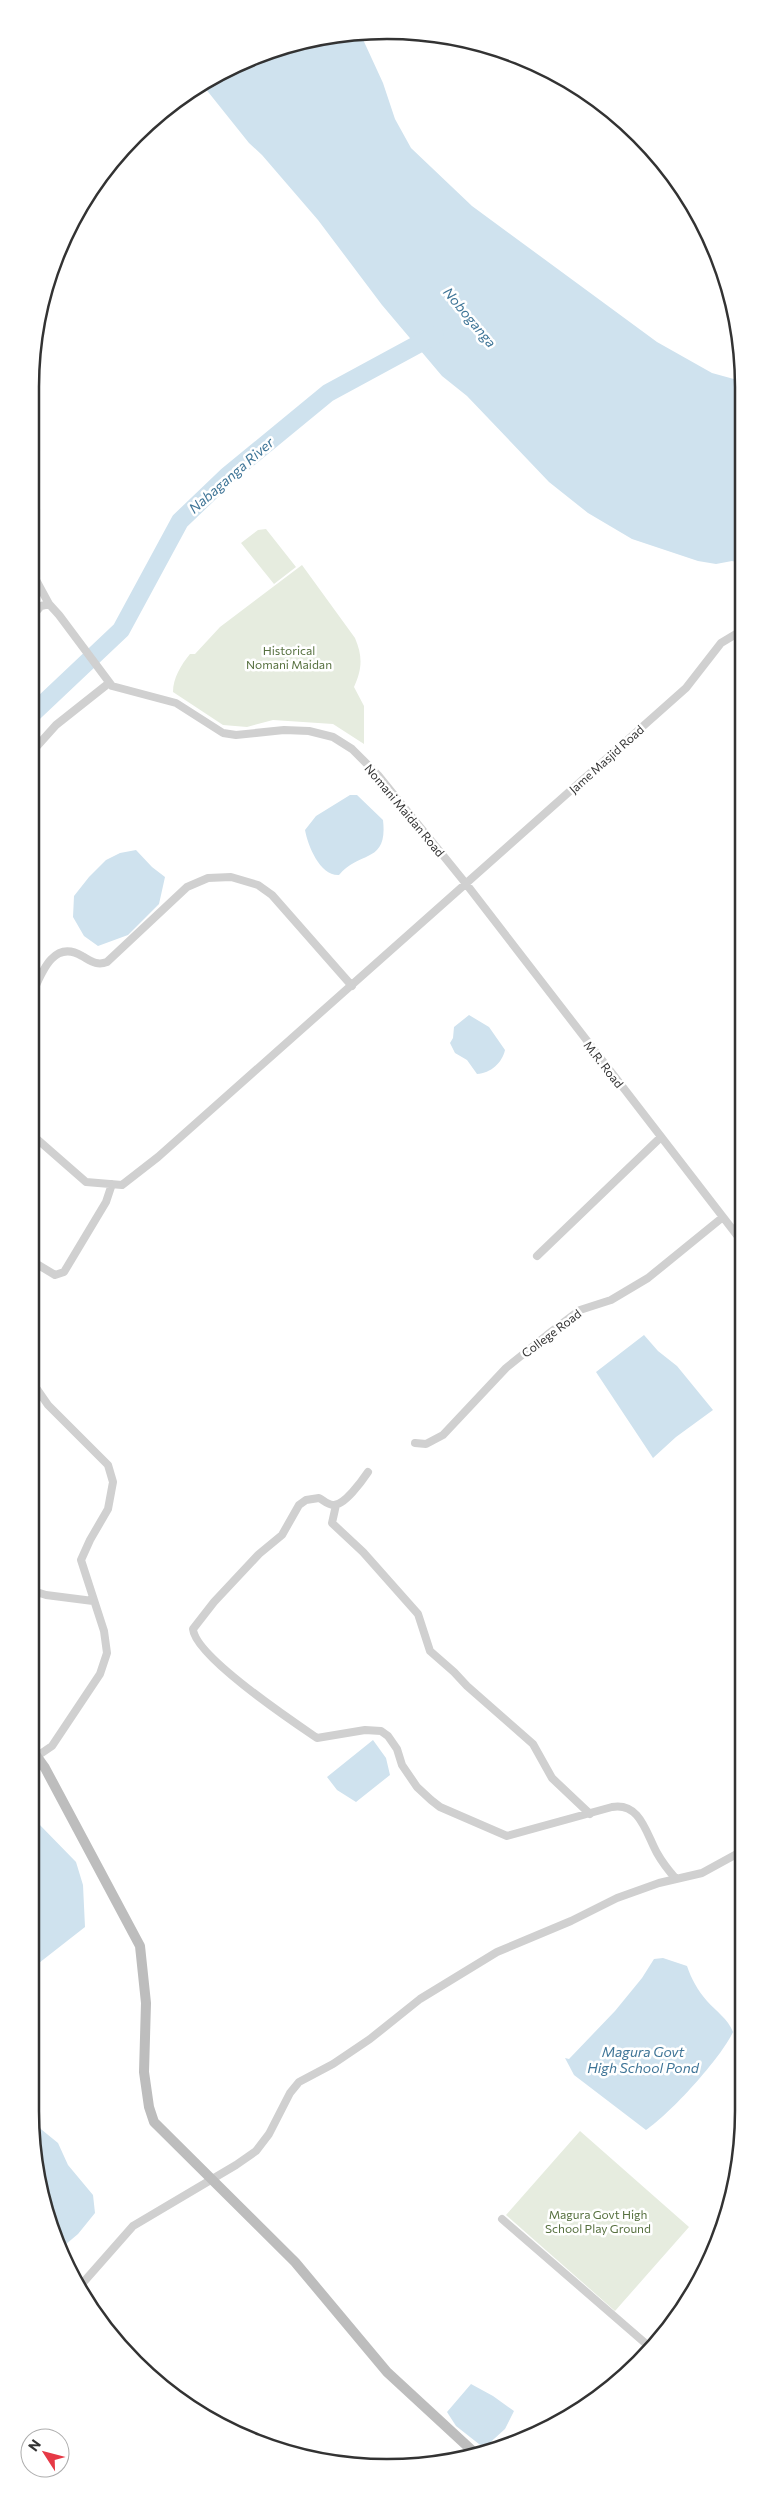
<svg xmlns="http://www.w3.org/2000/svg" width="774" height="2498" viewBox="0 0 774 2498" font-family="Commissioner,sans-serif">
	<style>
		.green { fill: #e6ecdf }
		.water { fill: #cfe2ee }
		.lines { fill: none; stroke-linecap: round; stroke-linejoin: round }
		.river { stroke: #cfe2ee; stroke-width: 18 }
		.minor { stroke: #d0d0d0; stroke-width: 8 }
		.secondary { stroke: #bdbdbd; stroke-width: 10 }
		.labels { text-anchor: middle; dominant-baseline: central; stroke-width: 5; stroke-linejoin: round; paint-order: stroke }
		.park-label { font-size: 12px; fill: #56703f; stroke: #fff }
		.street-label { font-size: 12px; fill: #333; stroke: #fff }
		.water-label { font-size: 14px; font-style: italic; fill: #3f7597; stroke: #fff }
		.rim { fill: none; stroke: #333; stroke-width: 2.5 }
	</style>
	<rect width="100%" height="100%" fill="#fff"/>
	<path class="green" d="M266,529L296,567L274,584L241,543L258,530Z
		M302,565L355,638C363,657 362,669 354,687L364,706V744L333,724L273,720L247,727L223,725L173,692C173,678 181,665 190,654H195L220,627Z
		M580,2131L689,2227L615,2311L506,2215Z"/>
	<path class="water" d="M360,33L383,83L395,119L411,148L472,206L657,342L712,373L741,381V563L732,561L716,564L698,561L632,539L588,513L549,482L467,396L442,376L382,305L318,220L262,155L249,143L201,83L251,57L318,37Z
		M350,795H357L383,820C388,864 360,850 339,875C320,876 308,846 305,830L316,816Z
		M136,850L152,867L165,877L159,904L128,935L98,946L84,936L73,917L74,896L89,877L106,860L120,853Z
		M469,1015L489,1027L505,1050C502,1063 491,1073 477,1074L467,1060L455,1053L450,1043L453,1038L454,1027Z
		M644,1335L658,1351L677,1366L713,1410L676,1437L653,1458L596,1372Z
		M373,1740L386,1758L390,1775L356,1802L337,1790L327,1777Z
		M30,1822H37L76,1862L83,1885L85,1927L30,1970Z
		M663,1958L687,1966C691,1978 698,1991 707,2001C716,2011 728,2019 733,2032C721,2058 670,2114 646,2130L574,2075L565,2058L569,2059L615,2011L642,1978L654,1959Z
		M31,2121L58,2143L68,2165L93,2195L95,2213L78,2234L59,2250L37,2180Z
		M471,2384L493,2396L514,2411L505,2429L484,2448L456,2426L447,2412Z"/>
	<g class="lines">
		<path class="river" d="M30,716L121,630L180,521L227,476L328,393L435,335"/>
		<path class="minor" d="M30,569L49,604L59,615L112,686L176,703L223,733L236,735L284,730L309,731L333,737L352,749L378,775L467,885L743,1243
			M30,619L41,606L49,604
			M30,754L56,725L109,683
			M30,999C39,980 51,937 82,956C91,961 97,966 107,962L187,887L208,878L231,877L258,885L272,895L352,986
			M30,1133L86,1182L122,1185L158,1157L686,688L721,643L741,631
			M537,1256L661,1137
			M30,1260L55,1275L64,1272L106,1202L112,1184
			M30,1379L48,1405L108,1465L113,1482L108,1509L90,1540L81,1560L104,1631L107,1653L100,1674L52,1746L30,1761
			M415,1443L426,1444L443,1435L506,1368L547,1335L580,1310L611,1300L648,1278L723,1217
			M368,1472C362,1481 344,1506 333,1505C328,1505 323,1500 319,1498L306,1500L299,1505L282,1535L259,1554L214,1602L193,1629C195,1656 292,1721 317,1738L365,1730L381,1731L388,1736L397,1749L402,1765L417,1787L431,1800L440,1807L507,1836L612,1807C640,1802 646,1833 657,1853C662,1862 669,1871 676,1879
			M336,1505L332,1523L363,1552L418,1614L430,1651L454,1672L467,1686L533,1744L552,1778L590,1814
			M30,1590L46,1595L93,1601
			M502,2219L652,2349
			M81,2285L133,2226L236,2165L256,2151L269,2134L290,2093L299,2082L333,2064L370,2039L420,1999L497,1952L571,1921L617,1898L659,1883L702,1873L744,1850"/>
		<path class="secondary" d="M30,1747L45,1768L140,1946L146,2003L144,2072L149,2107L154,2122L295,2262L387,2372L478,2456"/>
	</g>
	<g class="labels">
		<g class="park-label">
			<text x="289" y="650">Historical<tspan x="289" dy="14">Nomani Maidan</tspan></text>
			<text x="598" y="2214">Magura Govt High<tspan x="598" dy="14">School Play Ground</tspan></text>
		</g>
		<g class="street-label">
			<text transform="translate(606 759) rotate(-42)">Jame Masjid Road</text>
			<text transform="translate(405 810) rotate(50)">Nomani Maidan Road</text>
			<text transform="translate(604 1064) rotate(52)">M.R. Road</text>
			<text transform="translate(551 1333) rotate(-37)">College Road</text>
		</g>
		<g class="water-label">
			<text transform="translate(470 317) rotate(50)">Noboganga</text>
			<text transform="translate(231 475) rotate(-41)">Nabaganga River</text>
			<text x="643" y="2051">Magura Govt<tspan x="643" dy="16">High School Pond</tspan></text>
		</g>
	</g>
	<path d="M0 0H774V2498H0ZM387 39H387A348 348 0 0 1 735 387V2111A348 348 0 0 1 387 2459H387A348 348 0 0 1 39 2111V387A348 348 0 0 1 387 39Z" fill="#fff" fill-rule="evenodd"/>
	<path class="rim" d="M387 39H387A348 348 0 0 1 735 387V2111A348 348 0 0 1 387 2459H387A348 348 0 0 1 39 2111V387A348 348 0 0 1 387 39Z"/>
	<g transform="translate(45 2453) rotate(306)"><circle r="24" fill="#ffffff" stroke="#adadad"/>
	<path d="M0-4L9 19L0 12L-9 19Z" fill="#e63946"/>
	<text y="-8" font-size="14" font-weight="bold" text-anchor="middle" fill="#333333">N</text>
	</g>
</svg>
